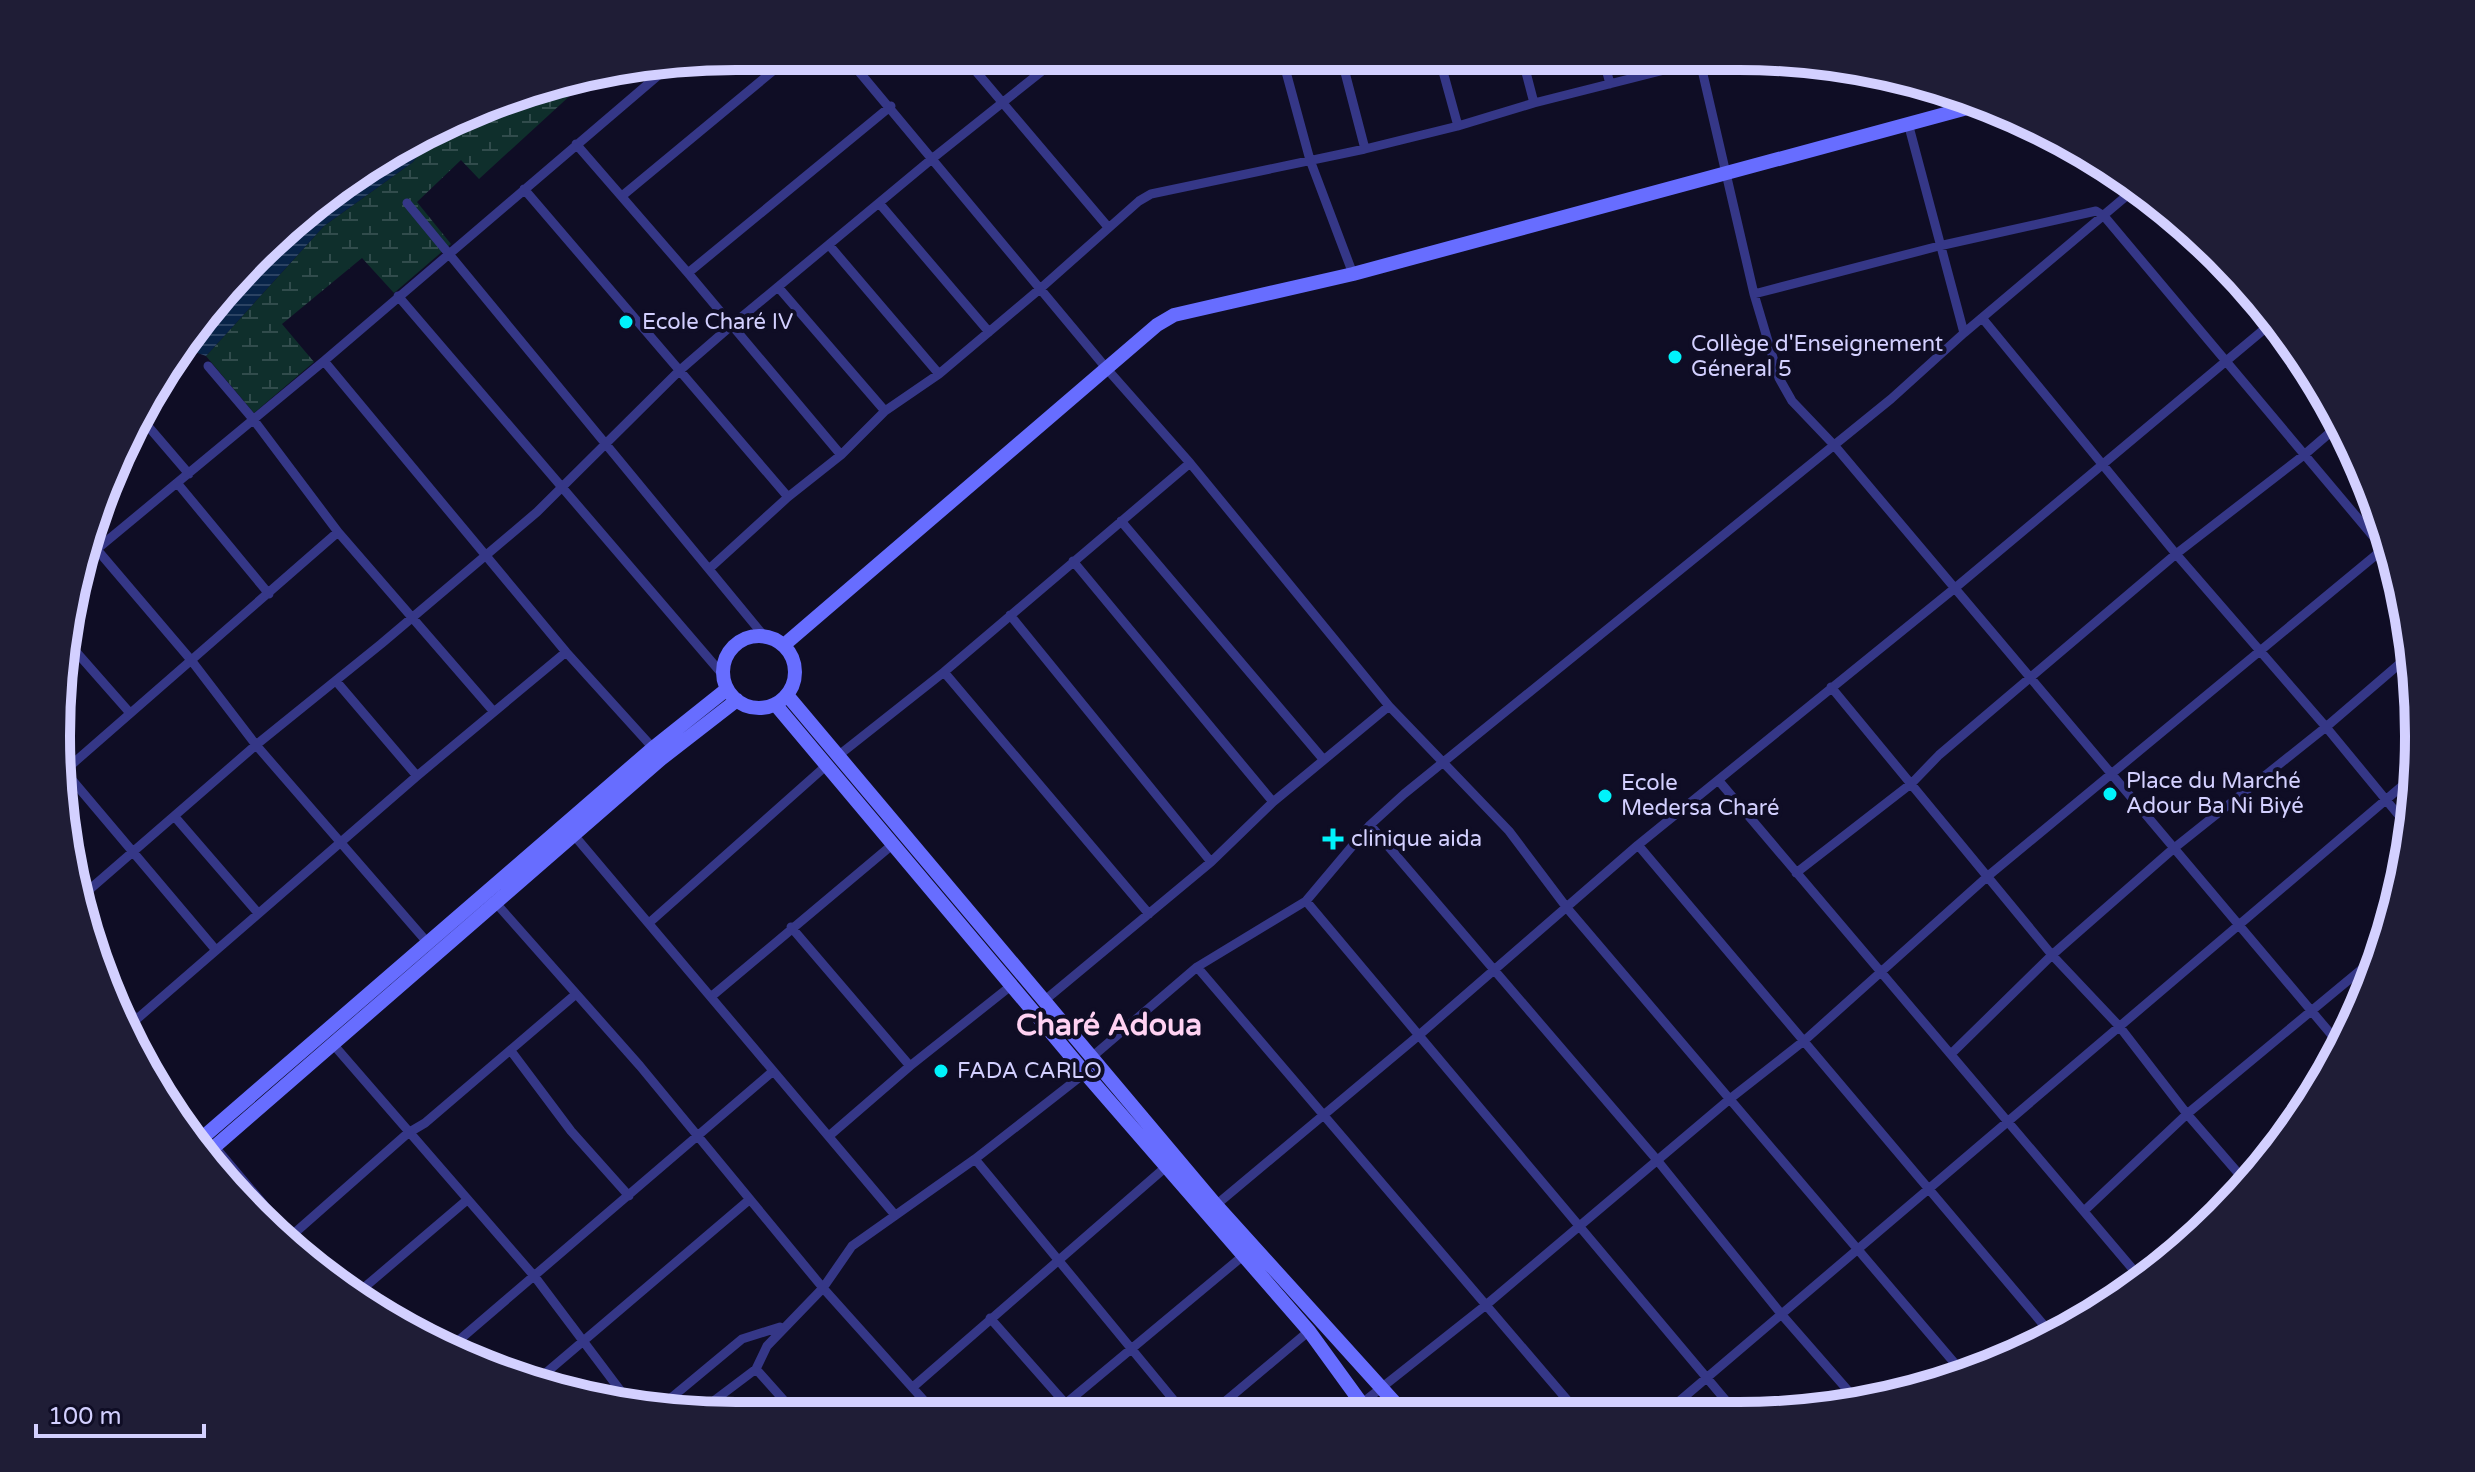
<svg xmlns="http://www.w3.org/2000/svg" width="2475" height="1472" viewBox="0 0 2475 1472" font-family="'Varela Round',sans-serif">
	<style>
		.wetland { fill: url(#wetland-marsh) }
		.water { fill: url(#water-rules) }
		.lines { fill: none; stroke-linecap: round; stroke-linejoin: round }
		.street { stroke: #353787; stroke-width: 9 }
		.secondary { stroke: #676dff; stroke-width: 14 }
		.poi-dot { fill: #00f3fb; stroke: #0f0d25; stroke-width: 3 }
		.labels { text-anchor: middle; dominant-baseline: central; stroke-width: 8; stroke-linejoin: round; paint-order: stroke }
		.poi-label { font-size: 22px; fill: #d3d0ff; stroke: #0f0d25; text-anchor: start }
		.district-label { font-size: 30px; font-weight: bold; fill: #ffd2f2; stroke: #0f0d25 }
		.rim { fill: none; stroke: #d3d0ff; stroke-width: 10 }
	</style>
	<defs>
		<pattern id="wetland-marsh" width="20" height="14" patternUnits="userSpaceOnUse" patternTransform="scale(2)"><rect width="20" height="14" fill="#0f2f2c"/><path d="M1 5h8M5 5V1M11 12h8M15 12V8" fill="none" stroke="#314c4c"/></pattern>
		<pattern id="water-rules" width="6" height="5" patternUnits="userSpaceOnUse" patternTransform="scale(2)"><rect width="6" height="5" fill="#082448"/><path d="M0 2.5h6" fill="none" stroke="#2b4363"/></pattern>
	</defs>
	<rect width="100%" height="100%" fill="#0f0d25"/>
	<path class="wetland" d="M586,81L479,179L461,160L417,202L451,244L394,293L362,258L282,324L314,362L254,413L206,356L324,226L413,162L433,137L518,92Z"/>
	<path class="water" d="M433,137L413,162L324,226L206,356L181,347L322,196Z"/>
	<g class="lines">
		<path class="street" d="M846,56L1107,369L1190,463L1389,706L1509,831L1567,908L1963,1373
			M963,56L1108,227
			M1282,57L1310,160L1353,274
			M1341,57L1365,149
			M1439,57L1458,126
			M1522,57L1534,103
			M1603,57L1610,84
			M1699,57L1754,294L1779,378L1792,401L1834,445L2341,1046
			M1908,123L1964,333
			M576,144L688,273L841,455
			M524,189L788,497
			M622,196L791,56
			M407,203L764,636
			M879,203L989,332
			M829,245L939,374
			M688,273L891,106
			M778,287L885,411
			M1754,294L1939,246L2096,211L2104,216L2393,560
			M398,296L723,675
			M1983,319L2176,554L2326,727L2410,829
			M324,361L566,652L653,748
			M208,366L253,419L338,532L494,712
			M141,418L189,474
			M178,484L269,594
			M1121,521L1323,759
			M88,539L191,660L256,745L427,942
			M85,559L324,361L668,67
			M1073,561L1273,802
			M709,569L788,497L841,455L885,411L939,374L1041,288L1139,201L1151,194L1365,149L1458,126L1534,103L1716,57
			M1010,615L1211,862
			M71,646L130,713
			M944,672L1149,914
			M336,681L417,776
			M1831,687L2052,955L2119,1026L2187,1114L2245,1181
			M839,755L944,672L1190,463
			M62,768L215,949
			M62,773L338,532
			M1719,781L2142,1280
			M175,817L258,913
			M1370,825L1657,1160L1782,1315L1858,1402
			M573,834L895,1215
			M1638,845L2053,1336
			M1796,873L1912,783L1939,755L2176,554L2304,455L2340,424
			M82,896L256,745L381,644L537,512L679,371L732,325L933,158L1061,56
			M1306,901L1738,1415
			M495,902L640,1066L823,1288L937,1415
			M649,923L827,765
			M791,927L910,1066
			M1197,967L1580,1415
			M111,990L136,1019
			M712,996L892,845
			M1045,1000L1211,862L1273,802L1389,706
			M130,1025L417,776L566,652
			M332,1043L535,1277L629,1402
			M511,1051L571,1131L629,1196
			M1951,1054L2052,955L2173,849L2326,727L2411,654
			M829,1136L910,1066L1012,985
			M215,1147L298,1245
			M975,1159L1186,1415
			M1216,1205L1418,1036L1638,845L1955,588L2274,321
			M2084,1211L2187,1114L2380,954
			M290,1237L408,1133L425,1123L576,994
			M353,1297L467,1200
			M990,1318L1065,1403
			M451,1347L772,1072
			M756,1369L797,1415
			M534,1383L749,1200
			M913,1387L1167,1166
			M659,1408L742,1339L780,1327
			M695,1415L756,1369L767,1346L823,1288L852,1246L975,1159L1085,1073L1093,1056L1197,967L1306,901L1370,825L1404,794L1891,399L1964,333L2137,187
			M1052,1415L1244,1255
			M1209,1415L1309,1331
			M1347,1415L1486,1305L1731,1098L1805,1040L1988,876L2388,545
			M1663,1415L2415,775"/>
		<path class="secondary" d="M723 672a36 36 0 1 1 72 0a36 36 0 1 1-72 0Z
			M784,645L1157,325L1174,315L1353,274L1982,104
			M787,695L1216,1205L1406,1415
			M775,704L1085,1073L1309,1331L1370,1415
			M194,1145L653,748L727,689
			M204,1156L661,759L737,700"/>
	</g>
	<g class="poi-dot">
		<circle cx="626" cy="322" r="8"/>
		<circle cx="1675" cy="357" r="8"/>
		<circle cx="2110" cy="794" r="8"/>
		<circle cx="1605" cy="796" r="8"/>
		<path d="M1329 827h8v8h8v8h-8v8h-8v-8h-8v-8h8z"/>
		<circle cx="941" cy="1071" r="8"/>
	</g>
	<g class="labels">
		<g class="poi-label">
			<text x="642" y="322">Ecole Charé IV</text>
			<text x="1691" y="344">Collège d'Enseignement<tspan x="1691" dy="25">Géneral 5</tspan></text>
			<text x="2126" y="781">Place du Marché<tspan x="2126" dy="25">Adour Ba Ni Biyé</tspan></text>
			<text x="1621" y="783">Ecole<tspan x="1621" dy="25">Medersa Charé</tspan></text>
			<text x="1351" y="839">clinique aida</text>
			<text x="957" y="1071">FADA CARLO</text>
		</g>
		<g class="district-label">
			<text x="1109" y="1025">Charé Adoua</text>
		</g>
	</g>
	<path d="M0 0H2475V1472H0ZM736 70H1739A666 666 0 0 1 2405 736V736A666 666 0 0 1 1739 1402H736A666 666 0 0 1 70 736V736A666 666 0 0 1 736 70Z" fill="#1f1d36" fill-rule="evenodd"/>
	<path class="rim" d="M736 70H1739A666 666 0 0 1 2405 736V736A666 666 0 0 1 1739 1402H736A666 666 0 0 1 70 736V736A666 666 0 0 1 736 70Z"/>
	<path d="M36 1424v12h168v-12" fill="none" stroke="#d3d0ff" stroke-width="4"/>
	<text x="48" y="1424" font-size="24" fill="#d3d0ff" stroke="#0f0d25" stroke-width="6" paint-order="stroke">100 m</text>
</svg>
